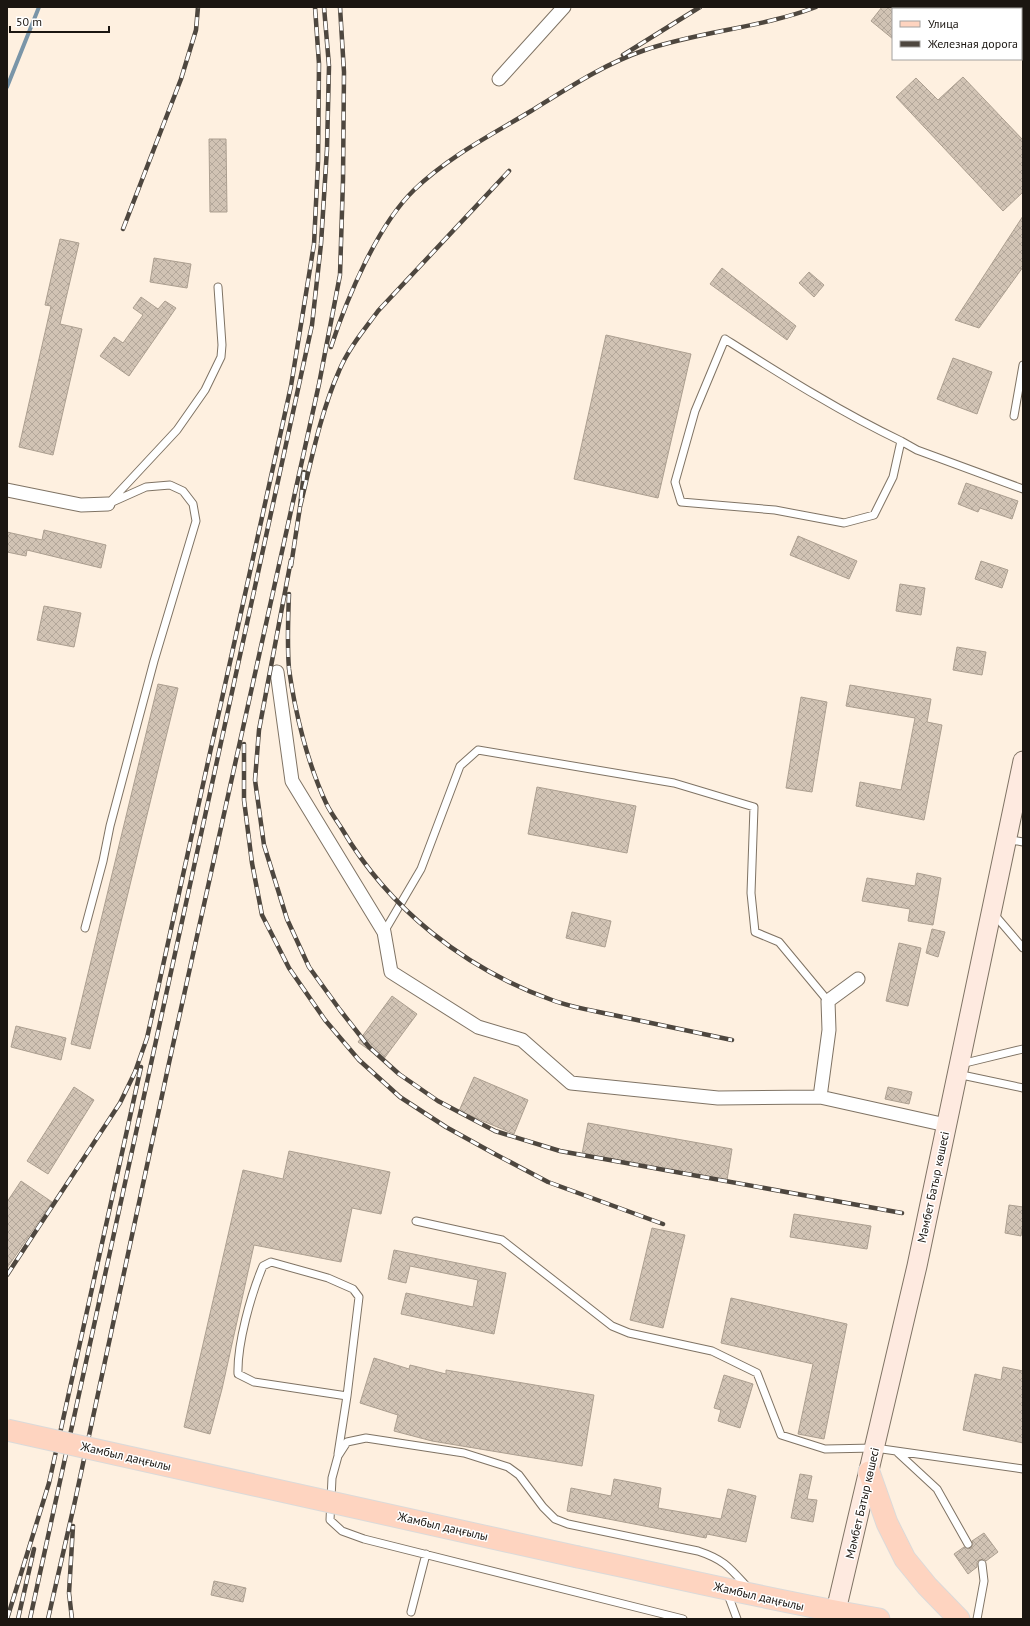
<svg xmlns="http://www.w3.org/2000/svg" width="1030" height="1626" viewBox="0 0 1030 1626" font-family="'PT Sans',sans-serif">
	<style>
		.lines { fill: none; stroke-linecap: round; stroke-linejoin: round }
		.stream { stroke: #7a95a8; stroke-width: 4 }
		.building { fill: url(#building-cross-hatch); stroke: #ac9f90 }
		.lane-casing { stroke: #7f7364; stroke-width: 9 }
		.street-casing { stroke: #7f7364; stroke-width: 15 }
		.secondary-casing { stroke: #7f7364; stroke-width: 21 }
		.primary-casing { stroke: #dbdad9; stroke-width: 23 }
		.lane { stroke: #fff; stroke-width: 7 }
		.street { stroke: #fff; stroke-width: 13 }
		.secondary { stroke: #feeae0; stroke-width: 19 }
		.primary { stroke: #fed4c0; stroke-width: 21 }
		.rail-casing { stroke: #4e473f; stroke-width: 4.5 }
		.rail { stroke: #fff; stroke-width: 3; stroke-dasharray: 9; stroke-linecap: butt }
		.primary-bridge-casing { stroke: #dbdad9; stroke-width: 23; stroke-linecap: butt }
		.primary-bridge { stroke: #fed4c0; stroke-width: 21 }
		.labels { text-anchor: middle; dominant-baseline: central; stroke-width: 3; stroke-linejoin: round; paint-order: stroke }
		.street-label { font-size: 12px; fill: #1b1611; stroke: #fff }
	</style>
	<defs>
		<pattern id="building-cross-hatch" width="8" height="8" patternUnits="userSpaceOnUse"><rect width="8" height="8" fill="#d1c3b4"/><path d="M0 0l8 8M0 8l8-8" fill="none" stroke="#b3a79a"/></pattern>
	</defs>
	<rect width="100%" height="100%" fill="#fef0e0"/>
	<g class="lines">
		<path class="stream" d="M7,87L39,7"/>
	</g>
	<path class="building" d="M882,7H893V39L871,21Z
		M963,77L1023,140V192L1003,211L896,97L916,78L938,100Z
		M209,139H226L227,212H210Z
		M1023,216V267L979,328L955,320Z
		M60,239L79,243L60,324L82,329L53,455L19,447L51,306L45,305Z
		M154,258L191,264L187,288L150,282Z
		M722,268L796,326L787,340L710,284Z
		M809,272L824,285L814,297L799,283Z
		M141,297L158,309L165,301L176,308L129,376L100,356L114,337L123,343L143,315L133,308Z
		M606,335L691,354L658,498L574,479Z
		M953,358L992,372L977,414L937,399Z
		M966,483L1018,501L1012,519L980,508L978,512L958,504Z
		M44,530L106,545L101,568L27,550L26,556L7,552V532L42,540Z
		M798,536L857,561L849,579L790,555Z
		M981,561L1008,570L1002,588L975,579Z
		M900,584L925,588L921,615L896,611Z
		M44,606L81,613L74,647L37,640Z
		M957,647L986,652L982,675L953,670Z
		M158,684L178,688L90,1049L71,1044Z
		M850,685L931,699L927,722L942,725L924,820L856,806L860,782L901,790L915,718L846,706Z
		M801,697L827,702L812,792L786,788Z
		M537,787L636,806L627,853L528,834Z
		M917,873L941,878L933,925L908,921L910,909L862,901L867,878L915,886Z
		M572,912L611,921L605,947L566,938Z
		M932,929L945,932L938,957L926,953Z
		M899,943L921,948L908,1006L886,1001Z
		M392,996L417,1014L383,1060L358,1042Z
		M16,1026L66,1038L61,1060L11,1047Z
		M474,1077L528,1100L514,1134L459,1111Z
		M74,1087L94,1100L48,1174L27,1161Z
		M888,1087L912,1092L909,1104L885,1099Z
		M588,1123L732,1149L727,1180L582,1154Z
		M289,1151L390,1172L381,1214L352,1208L341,1262L254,1245L222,1389L210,1434L184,1427L243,1170L283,1179Z
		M21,1181L52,1202L7,1268V1202Z
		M1009,1205L1023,1207V1223L1021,1236L1005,1233Z
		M794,1214L871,1226L867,1249L790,1237Z
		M652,1228L685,1235L663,1328L630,1320Z
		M394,1250L506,1273L494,1334L401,1314L406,1293L473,1307L478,1280L410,1266L406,1283L388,1279Z
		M731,1298L847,1324L824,1439L798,1434L813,1364L721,1343Z
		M374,1358L409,1369L410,1365L446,1374V1370L594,1395L582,1466L432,1441L394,1431L398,1415L360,1403Z
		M1003,1367L1023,1371V1443L963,1430L975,1374L1001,1380Z
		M724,1375L753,1384L740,1428L718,1421L721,1410L714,1408Z
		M800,1474L812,1476L807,1499L817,1500L813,1522L791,1518Z
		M614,1479L661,1488L658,1508L721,1519L728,1489L756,1496L746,1542L707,1534L706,1538L567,1511L571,1488L611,1496Z
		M984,1533L998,1552L986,1561L984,1559L979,1560L977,1562V1567L968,1574L954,1554L964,1547L968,1549L971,1548L973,1544L972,1541Z
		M214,1581L246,1588L243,1602L211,1595Z"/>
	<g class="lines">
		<defs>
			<path id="lane" d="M725,339C782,375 840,412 901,441L893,477L874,515L844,523L775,510L681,502L675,482L695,411Z
				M1014,416L1023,365
				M901,441L917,450L1023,489
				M1006,839L1023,842
				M993,913L1023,948
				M85,928L103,861L110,826L154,661L196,521L193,504L183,491L170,485L146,487L108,504L177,430L205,390L221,357L222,345L218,287
				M384,932L421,869L460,766L478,750L674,783L754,807L751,893L755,932L779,942L828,1001
				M961,1064L1023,1049
				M957,1074L1023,1088
				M416,1221L502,1240L612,1326L629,1333L712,1351L757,1373L781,1435L825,1449L875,1448L1023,1469
				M897,1452L937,1489L968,1544
				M338,1454L347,1396L359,1297L353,1289L328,1278L271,1262L263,1266C251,1294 237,1344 238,1374L254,1382L347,1396
				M727,1592L737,1619
				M411,1612L426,1554
				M683,1619L364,1539L342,1531L330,1520L332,1478L338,1456L347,1442L366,1438L464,1453L508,1467L519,1475L543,1507L555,1519L568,1524L698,1551C725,1560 730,1568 748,1588
				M977,1619L984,1581L982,1564"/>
			<path id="street" d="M499,79L564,7
				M7,490L81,505L108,504
				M277,672L292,781L384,932L391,972L478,1027L522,1040L571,1083L718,1098L820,1097
				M858,979L828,1001L829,1030L820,1097L946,1125"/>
			<path id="secondary" d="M834,1619L917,1266L1023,761"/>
			<path id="primary" d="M869,1472L887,1523L905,1559L927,1586L959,1619
				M578,1557C679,1578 778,1602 879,1619"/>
		</defs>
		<use href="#lane" class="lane-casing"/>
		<use href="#street" class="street-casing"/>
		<use href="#secondary" class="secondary-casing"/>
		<use href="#primary" class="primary-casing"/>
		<use href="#lane" class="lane"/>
		<use href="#street" class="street"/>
		<use href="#secondary" class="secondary"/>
		<use href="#primary" class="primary"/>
		<defs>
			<path id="rail" d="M623,55L700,7
				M123,229L181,79L196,30L198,7
				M331,347C347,298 377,226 414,190C448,157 491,135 531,111C568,88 604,64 645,50C701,31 761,28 816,7
				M304,472L300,507C311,462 320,414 339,371C348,349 364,330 378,311L509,171
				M291,560L259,730L255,780L264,845L287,919L309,967L340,1010L369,1047L399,1074L438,1101L495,1131L560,1151L902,1213
				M291,566L300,507
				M289,594C288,618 287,644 289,669C295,713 308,765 327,805C331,813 337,821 342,829C389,909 465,969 552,1000C573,1008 596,1011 618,1016C656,1024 694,1032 732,1040
				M244,744V800L252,863L262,915L289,968L325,1020L359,1060L400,1097L446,1127L493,1153L548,1182L663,1224
				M7,1275L120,1103L135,1072L147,1038L291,386L314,244L318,162L319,64L315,7
				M7,1619L49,1483L141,1067
				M18,1619L34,1549
				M30,1619L312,325L321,244L327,149L329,66L324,7
				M48,1619L75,1501L169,1063L319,384L340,275L343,180L344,72L340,7
				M72,1619L69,1593L73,1526"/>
		</defs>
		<use href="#rail" class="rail-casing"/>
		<use href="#rail" class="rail"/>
		<defs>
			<path id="primary-bridge" d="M7,1430L578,1557"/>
		</defs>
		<use href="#primary-bridge" class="primary-bridge-casing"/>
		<use href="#primary-bridge" class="primary-bridge"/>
	</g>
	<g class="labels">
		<g class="street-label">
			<text transform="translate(933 1187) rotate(-78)">Мәмбет Батыр көшесі</text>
			<text transform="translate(126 1456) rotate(13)">Жамбыл даңғылы</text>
			<text transform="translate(862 1503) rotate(-77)">Мәмбет Батыр көшесі</text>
			<text transform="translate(443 1526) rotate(13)">Жамбыл даңғылы</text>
			<text transform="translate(759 1596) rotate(13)">Жамбыл даңғылы</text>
		</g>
	</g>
	<rect width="1030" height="1626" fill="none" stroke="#1b1611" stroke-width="16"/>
	<rect x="892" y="8" width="130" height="52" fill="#ffffff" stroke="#a4a2a0"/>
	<rect x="900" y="21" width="20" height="6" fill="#fed4c0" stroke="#a4a2a0"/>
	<text x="928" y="28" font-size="12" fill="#1b1611">Улица</text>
	<rect x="900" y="41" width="20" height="6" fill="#4e473f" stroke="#a4a2a0"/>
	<text x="928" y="48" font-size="12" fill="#1b1611">Железная дорога</text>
	<path d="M10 26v6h99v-6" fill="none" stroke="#1b1611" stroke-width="2"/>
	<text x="16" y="26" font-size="12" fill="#1b1611" stroke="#ffffff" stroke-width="3" paint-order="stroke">50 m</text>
</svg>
